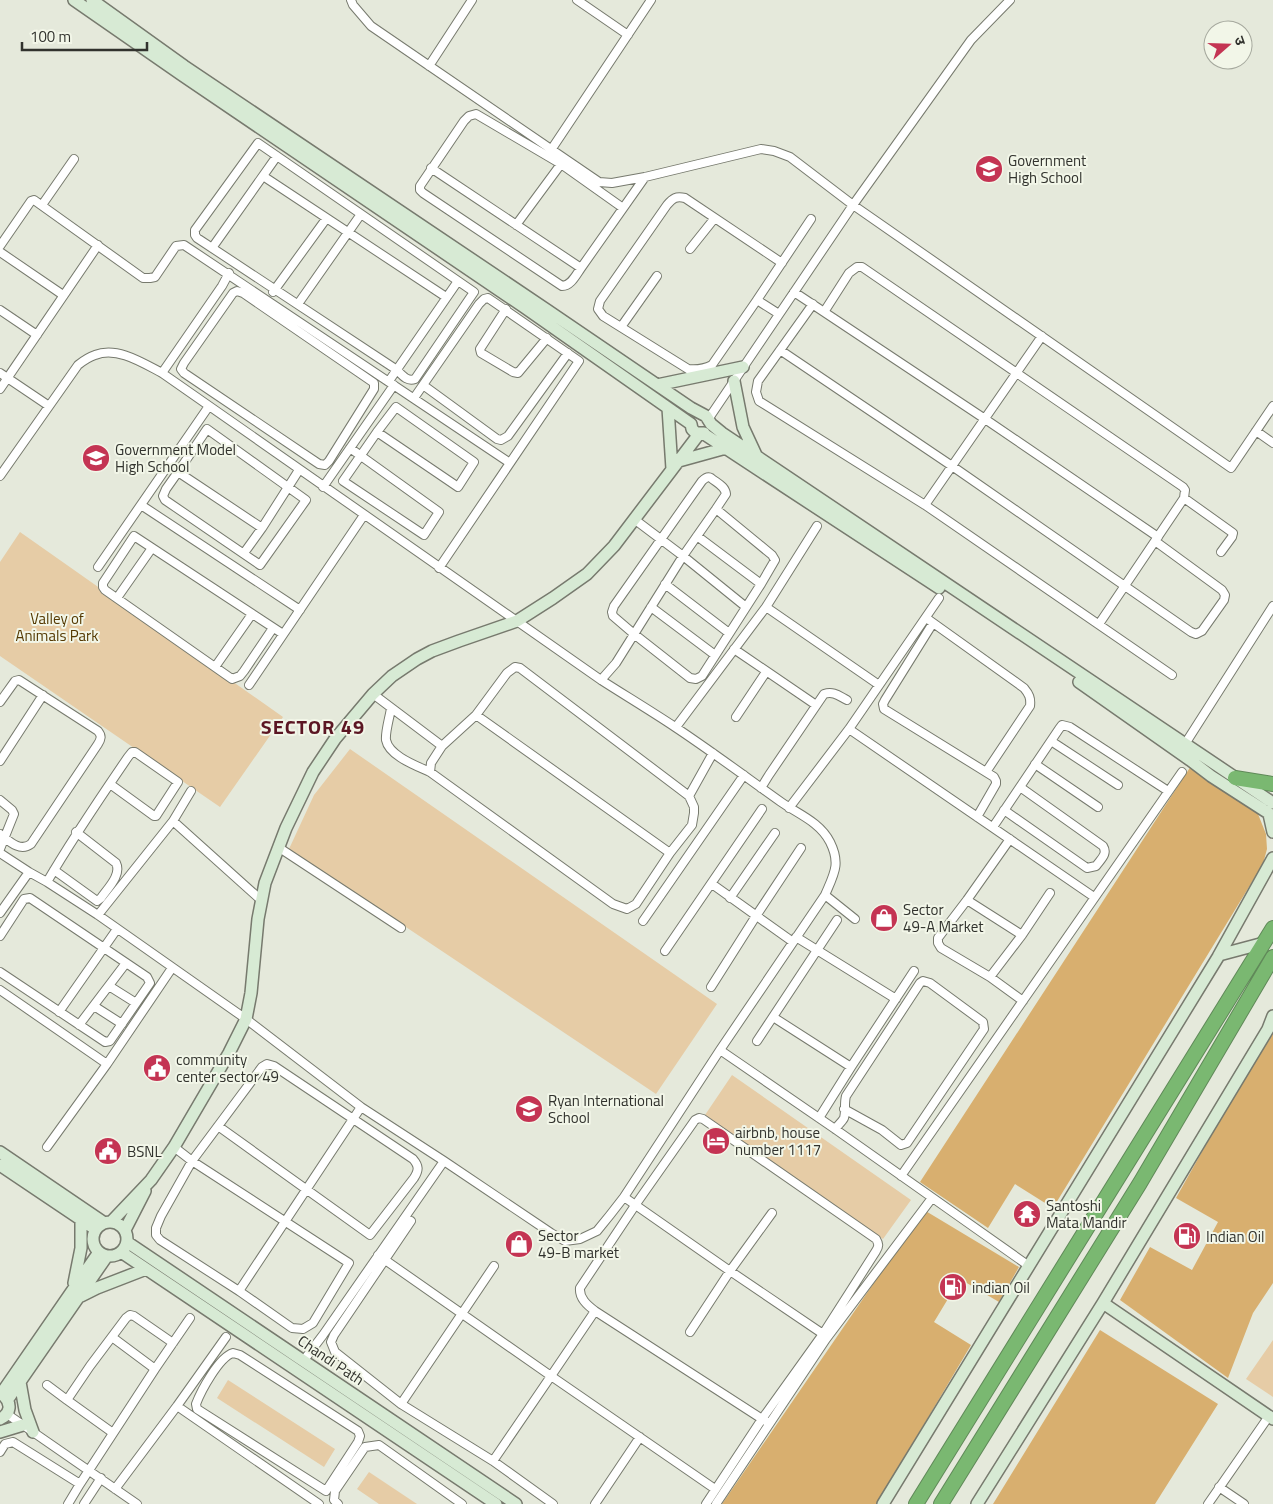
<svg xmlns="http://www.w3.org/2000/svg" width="1273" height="1504" viewBox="0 0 1273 1504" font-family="'Titillium Web','Noto Sans Devanagari',sans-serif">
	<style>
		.green { fill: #e6cca6 }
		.forest { fill: #d8af6f }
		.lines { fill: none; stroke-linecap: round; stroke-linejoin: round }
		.street-casing { stroke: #777a6e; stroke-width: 10 }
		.secondary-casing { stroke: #777a6e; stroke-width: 14 }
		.highway-casing { stroke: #608959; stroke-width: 16 }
		.street { stroke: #fff; stroke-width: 8 }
		.secondary { stroke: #d7ead4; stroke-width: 11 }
		.highway { stroke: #7ab871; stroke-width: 14 }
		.labels { text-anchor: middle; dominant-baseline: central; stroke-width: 4; stroke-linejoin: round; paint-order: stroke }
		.poi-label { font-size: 15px; fill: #31322d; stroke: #f2f6e8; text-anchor: start }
		.park-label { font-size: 15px; fill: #543902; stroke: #f2f6e8 }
		.street-label { font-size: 15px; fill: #31322d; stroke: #f2f6e8 }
		.district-label { font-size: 20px; font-weight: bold; letter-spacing: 1px; fill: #5b1623; stroke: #f2f6e8 }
	</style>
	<rect width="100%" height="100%" fill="#e5e9db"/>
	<path class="green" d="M20,532L283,717L220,807L0,656V562Z
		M350,749L717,1004L656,1094L289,849L314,795Z
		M732,1075L911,1200L883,1239L705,1115Z
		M1273,1340V1397L1246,1379Z
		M228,1380L335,1449L324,1467L217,1398Z
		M369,1472L417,1504H379L357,1489Z"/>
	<path class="forest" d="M1191,766L1258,814L1266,834L1267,849L1263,864L1053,1208L1015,1184L988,1228L920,1182Z
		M1273,1025V1283L1253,1313L1228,1378L1120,1300L1150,1247L1192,1270L1218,1222L1176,1198Z
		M924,1210L1019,1267L999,1302L960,1279L934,1322L971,1345L877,1504H722Z
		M1100,1330L1218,1404L1155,1504H993Z"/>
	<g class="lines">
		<defs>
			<path id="street" d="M351,0L353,5L371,26L599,182L612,183L645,177L761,149L774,151L790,157L853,205L1231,468L1273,406
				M577,0L628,35
				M429,66L472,0
				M258,143L474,292L415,379C407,382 402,375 397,370L197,238L195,235V230Z
				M551,150L651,0
				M431,168L581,268L645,177
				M263,176L446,297
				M42,205L74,159
				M516,225L561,164
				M0,246L31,201L34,200L143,278H150L155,277L176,246L184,245L510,463
				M212,248L277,156
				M690,249L714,219
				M0,252L63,295
				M581,268C576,275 571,286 562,286L423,193L420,190V186L464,121L469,116L476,114L561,164L623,208
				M237,291L243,293L374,383V389L329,461L325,465L319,464L184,373L181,369L184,363L233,293Z
				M273,292L326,219
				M794,292L985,419L1158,537
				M757,300L712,365C704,369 697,370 688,369L603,316L598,309L600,301L667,205C673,198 676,196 685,198L782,263
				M298,304L361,214
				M813,304L758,381L756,392L759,401L925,505L1172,675
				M506,309L480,349L481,353L513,372L518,373L547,338
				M0,310L37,335
				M824,312L849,273L857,267H862L1183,487L1185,490L1184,498L1099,624
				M779,314L757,300L811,219
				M621,327L657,276
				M780,350L952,466L1191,632L1196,634L1202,631L1224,600L1225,595L1222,590L1155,541
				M0,373L49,406
				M162,373L222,286L229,273
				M389,381L458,281
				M423,385L497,439L501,440L508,436L568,353
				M0,389L98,245
				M414,398L479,304L484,299L488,298L579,361L439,568
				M709,418L853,205L971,40L1010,0
				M1256,431L1273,443
				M350,448L361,456L439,512L424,535L343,481L377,432L458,487L474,462L396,407L377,432
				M178,472L166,489L163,496L165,500L260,565L306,500L207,429L178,472L262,528
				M0,476L78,365C83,361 89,357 95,355C117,346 143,363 162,373L601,680C626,696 651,711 675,727C711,751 746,777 781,802C798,814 820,822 830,842C841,864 834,874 825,895L720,1050L624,1197L610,1215L597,1231L580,1239L565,1241L551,1233L444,1161L361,1107L246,1019L98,915L47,882L29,872L0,853
				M323,487L394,385
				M1184,498L1233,533L1232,537L1221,552
				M141,505L300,610
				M925,505L1042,336
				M634,519L683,556L716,509L772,555L775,560L761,584L702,676L696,679L690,678L634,634L613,616L612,612L614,606L702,481C705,478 708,476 711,478C717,483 725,486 726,494L716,509
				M697,536L761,584
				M244,553L262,528L299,470
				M98,567L209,406
				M665,584L729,633
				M117,598L152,548
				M651,607L715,655
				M766,607L879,685
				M929,620L1024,688C1029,694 1031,698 1030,706L986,772
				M933,623L885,700L883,704L884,709L994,777L996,781V784L977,817
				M273,628L244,671L240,676L232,679L105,590L103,587V583L134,536L283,634
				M734,649L816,705
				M215,667L252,614
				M515,667L520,668L689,796L694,807V813L692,825L670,853L636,904L627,909L613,904L430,772L431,763L442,746L476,715L507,673Z
				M601,680L616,663L683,556L746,607
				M249,685L364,515
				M373,694L442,746
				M0,702L15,681L19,680L98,731C102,736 101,739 98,744L31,844C20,852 10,842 0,834
				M391,708C390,716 385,732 386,740C389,756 417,766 430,772
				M476,715L670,853
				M736,717L766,672
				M676,727L766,607L817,526
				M849,729L1094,897
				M1051,741L1118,785
				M1185,744L1273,606
				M0,761L43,695
				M1035,764L1098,807
				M761,788L769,775L824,694C834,691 839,696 847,700
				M689,796L713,753
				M0,800L12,810L14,814L0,849
				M789,808L849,729L939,598
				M1004,810L1087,868L1096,866C1101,859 1108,854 1103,846L1020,787
				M173,821L261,900
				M993,827L1059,729L1062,725L1070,727L1168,791
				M1010,839L967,900L938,938V943L941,948L990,977L1023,1001
				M278,847L401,928
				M54,870L97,901L101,898C107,889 122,875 116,863L76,832
				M47,882C72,839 100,798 128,757L132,752H135L178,782L156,816H154L110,784
				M712,884L793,942
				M825,895L855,919
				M730,898L775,833
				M967,900L1022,935L990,977
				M0,913L29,872
				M98,915L173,821L191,791
				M643,921L744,775
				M1022,935L1050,893
				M0,936L24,899L30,898L147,977L150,983L110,1041L105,1042L0,972
				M796,937L896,999
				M665,951L762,809
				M109,986L136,1003
				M711,987L756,916L801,848
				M0,990L107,1064
				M94,1006L122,1024
				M59,1012L117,929
				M773,1017L851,1067
				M79,1025L126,963
				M757,1041L837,920
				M720,1050L835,1129L1029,1266
				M819,1118L851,1067L914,971
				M835,1129C837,1126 842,1122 844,1118C846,1111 844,1103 846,1096L920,983L923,981L930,983L983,1022L984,1029L907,1143L901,1145L882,1130L844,1109
				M47,1147L107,1064L172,968
				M174,1147L192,1161L349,1263L313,1323L303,1329L292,1328L239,1291L160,1240L156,1235V1228L161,1216L192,1161L262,1067L267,1064L274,1066L413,1159C419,1166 419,1170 414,1178L370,1235L218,1126
				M901,1176L1182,772
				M624,1197L730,1271L823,1334L762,1419L766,1421
				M411,1221L334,1335L331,1342L335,1352L401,1404L493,1461L551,1376L715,1489
				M378,1255L551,1376L595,1311
				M239,1291L361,1107
				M690,1332L730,1271L772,1213
				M112,1337L155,1369
				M233,1353L240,1355L358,1431L360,1436L358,1442L326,1491L197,1409L196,1404C201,1391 219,1357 233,1353Z
				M304,1360L323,1335L444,1161
				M47,1385L67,1400
				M401,1404L494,1266
				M177,1406L319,1504
				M7,1414L137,1504
				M113,1433L67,1400L90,1366L126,1318L130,1315L134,1316L173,1343
				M0,1452L5,1444L13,1442L80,1484L68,1504
				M493,1461L553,1504
				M80,1484L155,1369L190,1318
				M1219,1487L1244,1504
				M115,1489L177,1406L226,1337
				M84,1504L101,1478
				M338,1504L334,1500L335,1491L365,1447L379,1445L462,1504
				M595,1504L640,1437
				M706,1504L762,1419L595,1311C587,1305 579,1298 580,1288L636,1204L695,1120L699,1118L703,1119L876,1239C879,1244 879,1246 876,1251L823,1334
				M716,1504L826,1339L932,1198
				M1208,1504L1269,1416"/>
			<path id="secondary" d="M74,0L182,75L524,307L691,424L692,429L696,433H704
				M92,0L184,66L547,310L691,408L706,416L711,424L722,433L1273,803
				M734,381L743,427L756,455
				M657,385L743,367
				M668,408L672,469
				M704,434L939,588
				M679,461L726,448
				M1079,682L1190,760L1211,776L1273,816
				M1269,814L1273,832
				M1219,955L1264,943
				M0,1152L103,1222
				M0,1165L95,1229
				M112,1221L151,1180L174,1147L229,1053L246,1019L251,993L258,919L265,883L286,828L313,772L335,739L373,694L392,676L417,659L432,651L459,641L517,621L553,598L587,574L614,546L699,434
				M93 1239a17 17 0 1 1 34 0a17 17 0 1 1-34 0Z
				M125,1230L145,1191
				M127,1242L516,1504
				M121,1252L496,1504
				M74,1283L81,1248V1220
				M81,1296L97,1288L146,1269
				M1103,1303L1273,1419
				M20,1382L25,1410L33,1432
				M1,1394L99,1252
				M8,1399L107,1256
				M0,1419C11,1414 12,1403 3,1395
				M0,1432L23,1425
				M883,1504L1218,957L1273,858
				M977,1504L1103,1303L1268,1029L1273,1016"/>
			<path id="highway" d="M1235,778L1273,784
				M916,1504L1273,928
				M941,1504L1140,1183L1273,957"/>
		</defs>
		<use href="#street" class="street-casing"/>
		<use href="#secondary" class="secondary-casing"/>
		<use href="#highway" class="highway-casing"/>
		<use href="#street" class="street"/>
		<use href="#secondary" class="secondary"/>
		<use href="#highway" class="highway"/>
	</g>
	<defs>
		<symbol id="school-disc" viewBox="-11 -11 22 22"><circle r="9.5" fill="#c43453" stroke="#f2f6e8"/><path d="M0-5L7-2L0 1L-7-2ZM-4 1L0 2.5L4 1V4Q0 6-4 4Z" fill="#fff"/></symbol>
		<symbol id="shop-disc" viewBox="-11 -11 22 22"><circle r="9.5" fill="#c43453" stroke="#f2f6e8"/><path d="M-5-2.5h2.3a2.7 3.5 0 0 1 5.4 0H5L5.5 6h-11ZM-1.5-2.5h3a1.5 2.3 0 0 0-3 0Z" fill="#fff"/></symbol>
		<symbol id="civic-disc" viewBox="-11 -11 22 22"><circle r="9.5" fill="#c43453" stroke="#f2f6e8"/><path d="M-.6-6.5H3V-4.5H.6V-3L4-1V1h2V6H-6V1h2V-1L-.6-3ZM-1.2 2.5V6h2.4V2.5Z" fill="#fff"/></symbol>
		<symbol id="hotel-disc" viewBox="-11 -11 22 22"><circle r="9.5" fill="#c43453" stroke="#f2f6e8"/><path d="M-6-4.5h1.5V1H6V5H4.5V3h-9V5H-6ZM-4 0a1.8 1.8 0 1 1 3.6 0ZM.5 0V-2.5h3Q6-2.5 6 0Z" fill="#fff"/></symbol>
		<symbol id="temple-disc" viewBox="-11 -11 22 22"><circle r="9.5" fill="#c43453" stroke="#f2f6e8"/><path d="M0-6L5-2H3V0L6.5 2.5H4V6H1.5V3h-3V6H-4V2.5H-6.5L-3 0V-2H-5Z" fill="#fff"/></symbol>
		<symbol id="fuel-disc" viewBox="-11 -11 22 22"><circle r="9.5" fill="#c43453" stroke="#f2f6e8"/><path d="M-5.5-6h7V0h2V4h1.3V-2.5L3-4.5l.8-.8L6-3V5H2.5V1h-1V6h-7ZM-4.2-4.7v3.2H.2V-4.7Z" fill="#fff"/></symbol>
	</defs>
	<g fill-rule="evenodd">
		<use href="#school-disc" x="973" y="153" width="32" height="32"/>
		<use href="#school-disc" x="80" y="442" width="32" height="32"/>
		<use href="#shop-disc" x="868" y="902" width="32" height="32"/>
		<use href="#civic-disc" x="141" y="1052" width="32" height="32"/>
		<use href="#school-disc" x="513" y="1093" width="32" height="32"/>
		<use href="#hotel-disc" x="700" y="1125" width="32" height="32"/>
		<use href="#civic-disc" x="92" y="1135" width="32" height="32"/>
		<use href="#temple-disc" x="1011" y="1198" width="32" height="32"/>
		<use href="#fuel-disc" x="1171" y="1220" width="32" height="32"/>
		<use href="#shop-disc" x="503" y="1228" width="32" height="32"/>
		<use href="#fuel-disc" x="937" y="1271" width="32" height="32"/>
	</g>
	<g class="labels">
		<g class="poi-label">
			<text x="1008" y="160">Government<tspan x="1008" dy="17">High School</tspan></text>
			<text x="115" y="449">Government Model<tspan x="115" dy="17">High School</tspan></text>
			<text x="903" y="909">Sector<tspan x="903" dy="17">49-A Market</tspan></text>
			<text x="176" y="1059">community<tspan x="176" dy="17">center sector 49</tspan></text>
			<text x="548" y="1100">Ryan International<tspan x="548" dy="17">School</tspan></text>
			<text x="735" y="1132">airbnb, house<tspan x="735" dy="17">number 1117</tspan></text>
			<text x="127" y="1151">BSNL</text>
			<text x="1046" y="1205">Santoshi<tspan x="1046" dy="17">Mata Mandir</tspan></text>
			<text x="538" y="1235">Sector<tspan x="538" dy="17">49-B market</tspan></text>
			<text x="1206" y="1236">Indian Oil</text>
			<text x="972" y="1287">indian Oil</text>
		</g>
		<g class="park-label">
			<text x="57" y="618">Valley of<tspan x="57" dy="17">Animals Park</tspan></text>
		</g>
		<g class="street-label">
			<text transform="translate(331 1360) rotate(34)">Chandi Path</text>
		</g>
		<g class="district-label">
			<text x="313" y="726">SECTOR 49</text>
		</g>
	</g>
	<g transform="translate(1228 45) rotate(70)"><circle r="24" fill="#f2f6e8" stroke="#a5a89d"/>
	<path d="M0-4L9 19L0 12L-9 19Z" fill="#c43453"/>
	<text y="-8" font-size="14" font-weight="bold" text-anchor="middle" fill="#31322d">उ</text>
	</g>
	<path d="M22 42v8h125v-8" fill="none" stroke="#31322d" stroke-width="2.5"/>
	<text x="30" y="42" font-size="15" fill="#31322d" stroke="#f2f6e8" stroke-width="4" paint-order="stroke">100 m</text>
</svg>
